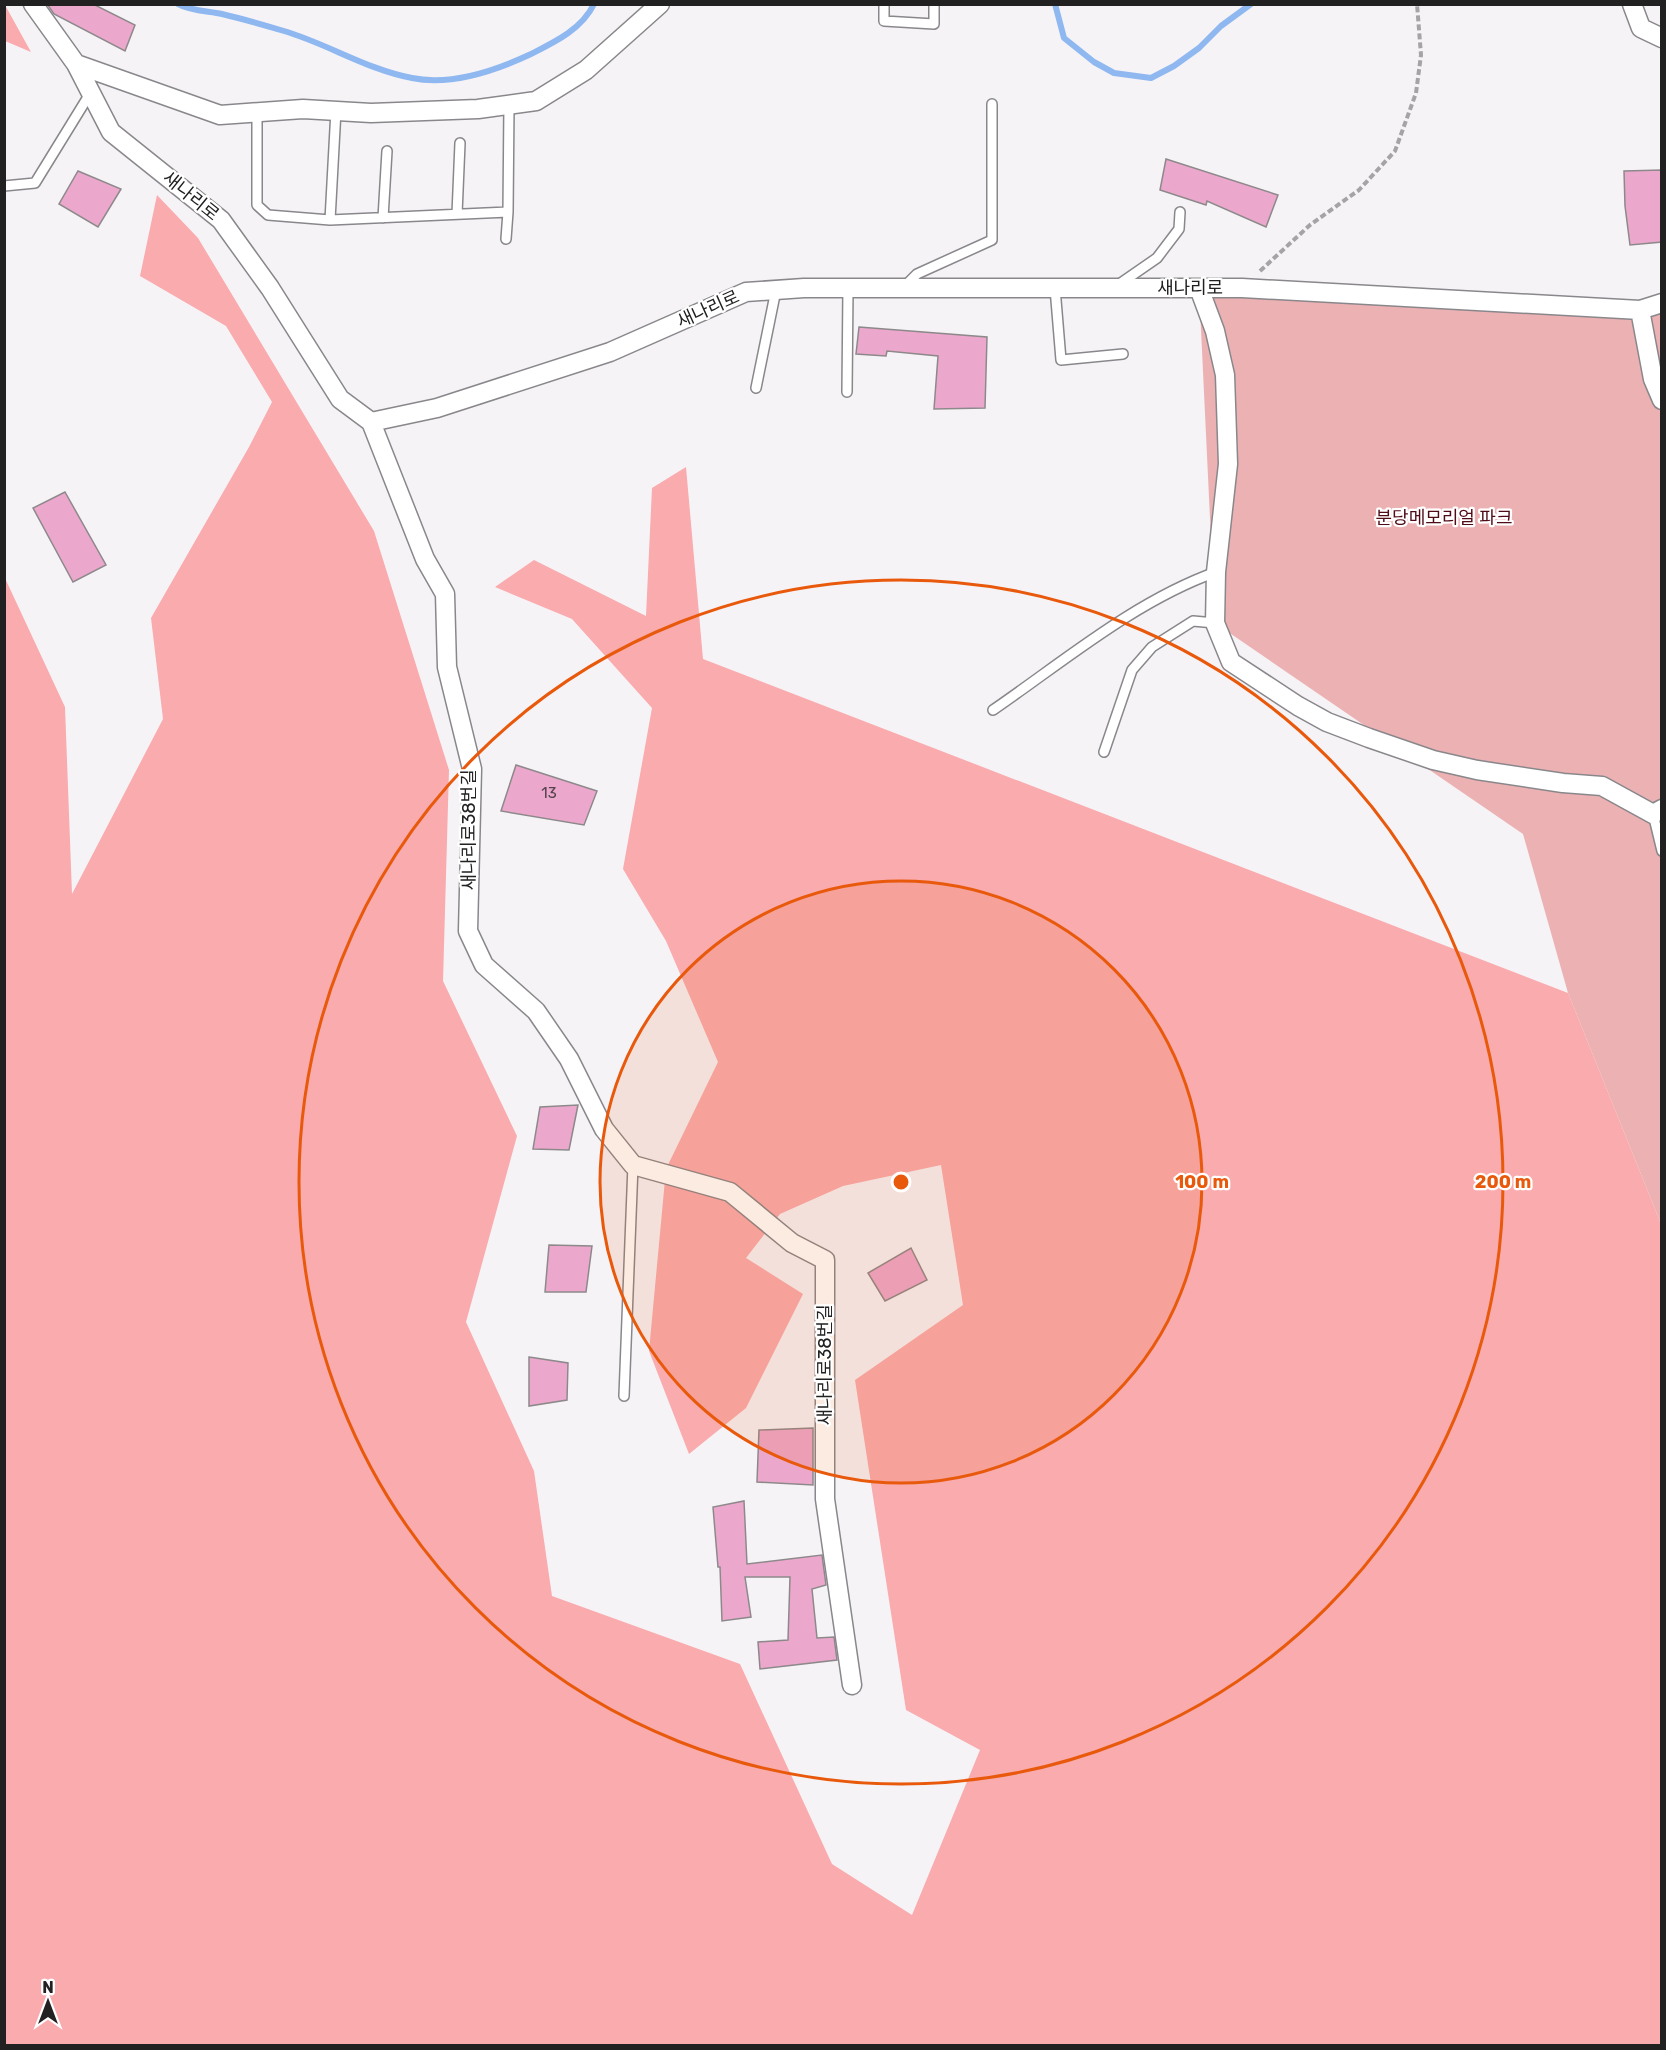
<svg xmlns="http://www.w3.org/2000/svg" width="1666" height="2050" viewBox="0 0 1666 2050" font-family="Rubik,'Noto Sans KR',sans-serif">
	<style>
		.green { fill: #ecb2b3 }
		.forest { fill: #f9abae }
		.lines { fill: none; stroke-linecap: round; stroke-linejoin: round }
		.stream { stroke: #8fb8f0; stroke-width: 6 }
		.building { fill: #eca8cc; stroke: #8d898b; stroke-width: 1.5 }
		.service-casing { stroke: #89878b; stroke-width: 12 }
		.minor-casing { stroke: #89878b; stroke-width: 21 }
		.path { stroke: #a5a3a6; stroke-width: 4; stroke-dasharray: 6 3; stroke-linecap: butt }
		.service { stroke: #fff; stroke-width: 9 }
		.minor { stroke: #fff; stroke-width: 18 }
		.ring { fill: none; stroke: #e8590c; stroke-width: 3 }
		.labels { text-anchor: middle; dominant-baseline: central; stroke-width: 4.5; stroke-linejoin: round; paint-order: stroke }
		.number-label { font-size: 15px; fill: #54434c }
		.street-label { font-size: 18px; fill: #222122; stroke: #fff }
		.park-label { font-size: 18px; fill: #4f0c17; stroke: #fff }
		.centre { fill: #e8590c; stroke: #fff; stroke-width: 3 }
		.ring-label { font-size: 18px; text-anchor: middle; font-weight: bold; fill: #e8590c; stroke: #fff; stroke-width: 4.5; stroke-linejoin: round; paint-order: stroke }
	</style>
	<rect width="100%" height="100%" fill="#f6f3f7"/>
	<path class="green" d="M1199,288L1640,310L1661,301V1224L1568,993L1523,834L1215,623Z"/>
	<path class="forest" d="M4,5H5L31,52L5,41Z
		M157,195L198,238L374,531L449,770L443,981L517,1136L466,1322L534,1471L552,1596L740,1664L832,1864L912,1915L980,1750L906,1710L855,1380L963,1305L941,1165L843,1186L780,1214L746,1258L803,1294L746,1408L689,1454L649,1351L666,1169L718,1062L666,941L623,869L652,708L572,619L495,587L534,560L646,616L652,488L686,467L703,659L1568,993L1661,1224V2045H5L4,576L65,707L72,894L163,719L151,618L249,447L272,402L226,326L140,276Z"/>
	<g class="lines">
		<path class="stream" d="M178,4C191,11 208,11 222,14C243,19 264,25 284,31C328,44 368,70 412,78C451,86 497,70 531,54C555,42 582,29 594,4
			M1055,4L1064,38L1094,62L1114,73L1151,78L1174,66L1199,48L1221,26L1251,4"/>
	</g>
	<path class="building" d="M47,4H93L135,25L125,51L54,14Z
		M1166,159L1278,195L1266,227L1207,201L1206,205L1160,190Z
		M1662,170V242L1630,245L1625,206L1624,171Z
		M78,171L121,189L98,227L59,204Z
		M859,327L987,337L985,408L934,409L938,356L887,351L886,356L856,354Z
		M65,492L106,565L73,582L33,508Z
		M516,765L597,791L584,825L501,811Z
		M578,1105L569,1150L533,1149L540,1107Z
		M549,1245L592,1246L586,1292H545Z
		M911,1248L927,1280L885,1301L868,1273Z
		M529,1357L568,1363L567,1400L529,1406Z
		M813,1428V1485L757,1482L759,1430Z
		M744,1501L747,1564L822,1555L826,1585L812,1589L817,1638L834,1637L837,1660L760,1669L758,1642L788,1640L790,1577H745L751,1617L722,1621L720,1567H718L713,1507Z"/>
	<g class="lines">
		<defs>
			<path id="service" d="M884,4V21L934,24V4
				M257,112V205L268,215L330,220L336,110
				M4,186L35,183L91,92
				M457,214L460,143
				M383,218L387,151
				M330,220L508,212L509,104
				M506,239L508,212
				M1118,285L1157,258L1179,229L1180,212
				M904,287L917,274L992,240V104
				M1055,288L1061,360L1123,354
				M756,388L776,290
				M847,392L848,288
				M993,710C1063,662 1135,601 1216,572
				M1104,752L1132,670L1152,647L1193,621L1215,623
				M1653,814L1662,851
				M624,1396L633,1165"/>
			<path id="minor" d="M33,4L76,64L111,132L221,220L270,288L340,399L371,422L437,408L610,352L746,292L804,288H1242L1640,310L1662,303
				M1632,4L1641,28L1662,38
				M76,64L220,115L303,109L371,113L478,109L536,101L586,70L660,4
				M1199,288L1215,331L1225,375L1228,464L1216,572L1215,623L1231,662L1298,706L1327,722L1369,738L1433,760L1477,770L1563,783L1602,786L1653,814L1662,809
				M1640,310L1653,379L1662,400
				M371,422L425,559L445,594L447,667L472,769L468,931L484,965L536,1011L569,1059L604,1129L633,1165L730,1192L792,1243L825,1260V1499L852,1685"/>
		</defs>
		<use href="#service" class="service-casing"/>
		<use href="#minor" class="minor-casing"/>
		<path class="path" d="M1260,271L1310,225L1359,190L1395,151L1416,93L1421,55L1417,4"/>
		<use href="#service" class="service"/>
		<use href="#minor" class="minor"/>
	</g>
	<circle cx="901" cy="1182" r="301" fill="#e8590c" fill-opacity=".12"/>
	<g class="ring">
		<circle cx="901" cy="1182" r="301"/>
		<circle cx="901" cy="1182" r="602"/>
	</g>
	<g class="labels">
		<g class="number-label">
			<text x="549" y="793">13</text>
		</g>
		<g class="street-label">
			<text transform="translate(191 196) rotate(39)">새나리로</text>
			<text x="1190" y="288">새나리로</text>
			<text transform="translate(708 309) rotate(-24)">새나리로</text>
			<text transform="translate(469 830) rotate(-90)">새나리로38번길</text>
			<text transform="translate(825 1365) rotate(-90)">새나리로38번길</text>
		</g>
		<g class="park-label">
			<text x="1444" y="518">분당메모리얼 파크</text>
		</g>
	</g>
	<circle cx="901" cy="1182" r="9" class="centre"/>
	<g class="ring-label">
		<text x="1202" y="1188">100 m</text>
		<text x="1503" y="1188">200 m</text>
	</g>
	<rect width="1666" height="2050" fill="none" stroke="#222122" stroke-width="12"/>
	<g transform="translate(48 2002)" stroke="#ffffff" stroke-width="4.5" paint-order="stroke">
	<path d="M0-4.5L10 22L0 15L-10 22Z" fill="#222122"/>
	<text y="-9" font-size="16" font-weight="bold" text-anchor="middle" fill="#222122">N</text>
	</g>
</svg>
